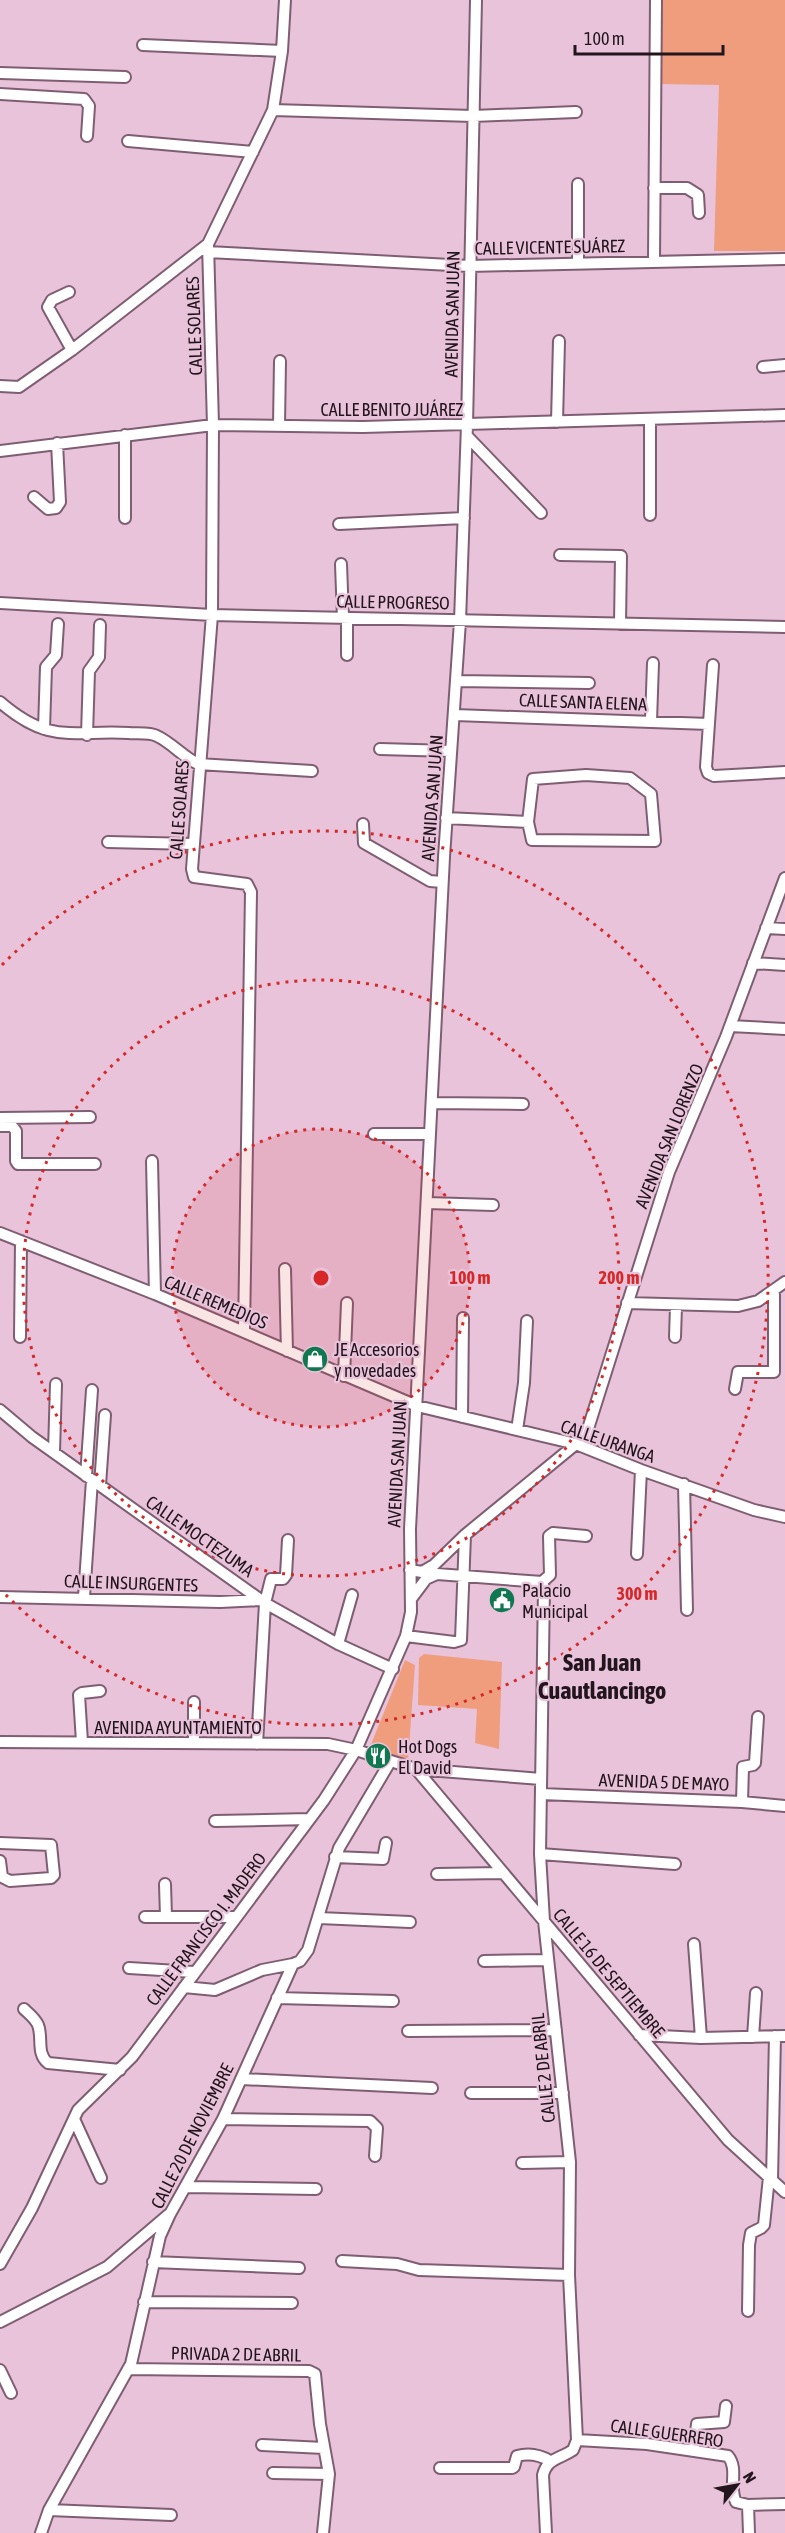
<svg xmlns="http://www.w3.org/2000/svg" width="785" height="2533" viewBox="0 0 785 2533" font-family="'Asap Condensed',sans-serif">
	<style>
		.green { fill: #f09d7e }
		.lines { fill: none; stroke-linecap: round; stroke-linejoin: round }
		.minor-casing { stroke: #7f5e73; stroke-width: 14 }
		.minor { stroke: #fff; stroke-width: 10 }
		.ring { fill: none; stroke: #d62828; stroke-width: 3; stroke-dasharray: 3 6 }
		.labels { text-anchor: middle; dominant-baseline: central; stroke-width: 4.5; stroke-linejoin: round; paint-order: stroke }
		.street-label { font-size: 18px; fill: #22151d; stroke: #e8c3da }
		.poi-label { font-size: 18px; fill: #22151d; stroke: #e8c3da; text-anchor: start }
		.district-label { font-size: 24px; font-weight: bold; fill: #22151d; stroke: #e8c3da }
		.centre { fill: #d62828; stroke: #e8c3da; stroke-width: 3 }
		.ring-label { font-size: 18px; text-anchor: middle; font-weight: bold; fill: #d62828; stroke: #e8c3da; stroke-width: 4.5; stroke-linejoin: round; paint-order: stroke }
	</style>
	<rect width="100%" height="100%" fill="#e8c3da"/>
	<path class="green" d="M659,0H785V251H714L719,85L659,84Z
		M424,1654L502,1662L499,1749L475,1743L477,1709L418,1705L419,1658Z
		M405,1660L415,1665L408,1761L370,1747Z"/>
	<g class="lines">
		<defs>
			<path id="minor" d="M143,45L282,51
				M0,73L125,77
				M0,94L84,99L89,106L87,136
				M273,110L473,116L576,112
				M128,141L253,152
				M654,188H687L698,195L699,213
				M208,244L213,425L212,615L192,869L194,877L247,884L251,892L244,1331
				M208,252L469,266L785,259
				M654,261L656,0
				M578,263V184
				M69,292L52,300L48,307L72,350
				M763,367L785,365
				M0,386L19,387L72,350L208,244L273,110L282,51L285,0
				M557,422L559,341
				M279,425L280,361
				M125,435V518
				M467,436L541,513
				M0,451L213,425L363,427L785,415
				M34,497L48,509L56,508L60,502L57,443
				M650,515V419
				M339,524L464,518
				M560,555L621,556L620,624
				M341,564L343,618
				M0,603L212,615L785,627
				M347,618V655
				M713,665L706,767L708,773L714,776L785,772
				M457,681L589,683
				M0,702C50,745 71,730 129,733C137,734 149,732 157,736C172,743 183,757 198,764L312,771
				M455,715L709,724
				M651,721L653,663
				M44,729L46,667L56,655L58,624
				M87,735L89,671L99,657L100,625
				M380,749L451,751
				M586,775L630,778L651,794L655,841L532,840L528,822L533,779Z
				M446,818L528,822
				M363,824L364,843L430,881L442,882
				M108,842L194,844
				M766,928L785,929
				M753,963L785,965
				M730,1026L785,1029
				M432,1103L523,1104
				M0,1118L90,1117
				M0,1126H12L16,1131V1161L18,1164H95
				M374,1134H430
				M152,1161L155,1294
				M427,1203L493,1205
				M0,1233L155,1294L417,1406L576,1444L641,1470L754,1510L785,1517
				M285,1269L287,1351
				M627,1303L738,1306L758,1301L785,1282
				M20,1337L21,1241
				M675,1337L676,1306
				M344,1376L347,1303
				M735,1389L738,1372H774V1290
				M0,1410L32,1437L265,1603L338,1644L393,1669
				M462,1417L463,1318
				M517,1430L524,1383L527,1321
				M54,1452L56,1384
				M86,1476L92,1390
				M684,1484L687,1610
				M100,1485L105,1415
				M637,1554L641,1470
				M410,1570L422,1572L434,1565L465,1535L576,1444L587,1432L669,1172L726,1037L785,878
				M542,1582L544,1588L540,1854L544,1921L570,2162L569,2275L577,2440L573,2450C560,2459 547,2458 543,2475L546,2533
				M542,1582L550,1575L549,1536L553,1533L586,1536
				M0,1597L220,1602L261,1600
				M84,1597L92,1480
				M411,1599L426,1579L437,1574L542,1582
				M406,1636L454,1642L461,1640L465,1535
				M338,1644L352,1595
				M194,1702V1743
				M0,1742L328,1744L356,1750L416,1769L541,1779
				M82,1742L79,1695L82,1693L100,1691
				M257,1744L265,1603L271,1579H283L286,1575L288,1540
				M416,1769L728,2140L785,2192
				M541,1794L742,1802L785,1806
				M742,1802L743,1767L753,1765L755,1763L758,1717
				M215,1821L309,1819
				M0,1843L51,1845L54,1875L51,1878L10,1881L2,1877L0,1861
				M540,1854L675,1864
				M335,1857L383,1859L386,1843
				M437,1874L502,1873
				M165,1884L166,1917
				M145,1917H236
				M319,1918L410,1922
				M694,1944L701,2038
				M484,1961L548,1960
				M129,1968L194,1972
				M184,1987L215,1990L262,1970L293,1964
				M277,1998L393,2001
				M24,2009C29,2014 35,2018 38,2025C43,2037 36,2054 48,2063L120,2070
				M408,2031L556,2030
				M639,2035L701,2038L785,2036
				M753,2037L756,1993
				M241,2079L432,2088
				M471,2093H563
				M74,2119L101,2178
				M223,2119L370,2121L377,2128L375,2156
				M522,2163L570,2162
				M772,2180L775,2036
				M187,2187L316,2189
				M342,2261L397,2264L419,2270L569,2275
				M153,2262L299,2268
				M0,2264L32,2208L78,2110L132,2057L324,1800L356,1750L406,1636L411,1612L410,1529L444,857L460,621L467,425L476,0
				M144,2302L292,2303
				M748,2311L749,2245L751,2233L761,2228L764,2225L769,2177
				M0,2322L107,2267L168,2215
				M128,2369L309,2371L315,2374L320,2424L329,2474L323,2533
				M0,2370L11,2393
				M577,2440L647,2444L728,2456C739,2469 728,2488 736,2502L748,2505L785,2504
				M262,2445L324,2448
				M694,2450L697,2424L724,2422L726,2406
				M440,2468H512L514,2467L517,2456C528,2453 540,2455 550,2461
				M273,2473L329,2474
				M748,2505L749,2533
				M49,2510L171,2515
				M41,2533L49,2510L131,2364L160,2236L170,2214L223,2119L293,1964L300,1961L308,1950L339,1848L390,1762"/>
		</defs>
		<use href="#minor" class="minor-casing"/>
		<use href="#minor" class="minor"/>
	</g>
	<circle cx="321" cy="1278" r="149" fill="#d62828" fill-opacity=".12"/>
	<g class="ring">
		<circle cx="321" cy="1278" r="149"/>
		<circle cx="321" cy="1278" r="298"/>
		<path d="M2 965A447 447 0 1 1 2 1591"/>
	</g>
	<defs>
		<symbol id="shop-disc" viewBox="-11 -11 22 22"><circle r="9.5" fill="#107750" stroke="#e8c3da"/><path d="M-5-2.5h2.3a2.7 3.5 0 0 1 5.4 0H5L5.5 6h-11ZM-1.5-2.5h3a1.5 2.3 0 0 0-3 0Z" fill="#fff"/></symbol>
		<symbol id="civic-disc" viewBox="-11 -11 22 22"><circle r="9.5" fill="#107750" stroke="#e8c3da"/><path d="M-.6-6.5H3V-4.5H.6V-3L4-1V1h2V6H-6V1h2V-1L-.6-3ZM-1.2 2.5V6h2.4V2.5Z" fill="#fff"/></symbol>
		<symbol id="restaurant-disc" viewBox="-11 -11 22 22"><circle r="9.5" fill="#107750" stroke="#e8c3da"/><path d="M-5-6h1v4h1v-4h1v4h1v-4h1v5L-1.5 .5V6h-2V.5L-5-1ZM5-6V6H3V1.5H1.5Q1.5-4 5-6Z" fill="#fff"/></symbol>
	</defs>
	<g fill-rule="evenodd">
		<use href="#shop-disc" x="300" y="1344" width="30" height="30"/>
		<use href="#civic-disc" x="487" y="1585" width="30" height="30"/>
		<use href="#restaurant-disc" x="363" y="1741" width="30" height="30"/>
	</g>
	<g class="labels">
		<g class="street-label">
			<text transform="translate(550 247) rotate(-1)">CALLE VICENTE SUÁREZ</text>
			<text transform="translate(452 314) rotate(-89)">AVENIDA SAN JUAN</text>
			<text transform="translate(194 326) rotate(-92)">CALLE SOLARES</text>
			<text x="392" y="409">CALLE BENITO JUÁREZ</text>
			<text transform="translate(393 602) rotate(1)">CALLE PROGRESO</text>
			<text transform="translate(583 702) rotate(2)">CALLE SANTA ELENA</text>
			<text transform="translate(432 798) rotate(-86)">AVENIDA SAN JUAN</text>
			<text transform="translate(179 810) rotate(-86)">CALLE SOLARES</text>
			<text transform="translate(669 1136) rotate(-68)">AVENIDA SAN LORENZO</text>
			<text transform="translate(216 1302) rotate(23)">CALLE REMEDIOS</text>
			<text transform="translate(608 1441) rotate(19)">CALLE URANGA</text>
			<text transform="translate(397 1464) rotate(-87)">AVENIDA SAN JUAN</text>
			<text transform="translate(200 1536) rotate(35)">CALLE MOCTEZUMA</text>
			<text transform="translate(131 1583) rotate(2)">CALLE INSURGENTES</text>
			<text x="178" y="1727">AVENIDA AYUNTAMIENTO</text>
			<text transform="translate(664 1782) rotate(2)">AVENIDA 5 DE MAYO</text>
			<text transform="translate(206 1929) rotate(-53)">CALLE FRANCISCO I. MADERO</text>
			<text transform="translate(609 1973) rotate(50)">CALLE 16 DE SEPTIEMBRE</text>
			<text transform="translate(543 2068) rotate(-96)">CALLE 2 DE ABRIL</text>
			<text transform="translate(192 2136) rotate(-63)">CALLE 20 DE NOVIEMBRE</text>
			<text transform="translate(236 2354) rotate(1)">PRIVADA 2 DE ABRIL</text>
			<text transform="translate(667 2433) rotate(8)">CALLE GUERRERO</text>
		</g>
		<g class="poi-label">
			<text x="334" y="1349">JE Accesorios<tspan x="334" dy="21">y novedades</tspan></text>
			<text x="522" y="1590">Palacio<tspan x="522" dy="21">Municipal</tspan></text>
			<text x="398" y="1746">Hot Dogs<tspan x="398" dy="21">El David</tspan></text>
		</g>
		<g class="district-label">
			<text x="602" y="1662">San Juan<tspan x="602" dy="28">Cuautlancingo</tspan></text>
		</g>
	</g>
	<circle cx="321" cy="1278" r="9" class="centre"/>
	<g class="ring-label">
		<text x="470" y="1284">100 m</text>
		<text x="619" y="1284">200 m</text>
		<text x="637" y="1600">300 m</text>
	</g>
	<g transform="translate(737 2485) rotate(59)" stroke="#e8c3da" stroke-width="4.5" paint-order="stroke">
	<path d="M0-4.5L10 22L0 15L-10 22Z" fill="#22151d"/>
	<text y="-9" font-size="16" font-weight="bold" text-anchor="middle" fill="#22151d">N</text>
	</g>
	<path d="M575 45v9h148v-9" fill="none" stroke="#22151d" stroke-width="3"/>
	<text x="584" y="45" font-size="18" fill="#22151d" stroke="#e8c3da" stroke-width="4.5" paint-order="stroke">100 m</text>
</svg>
